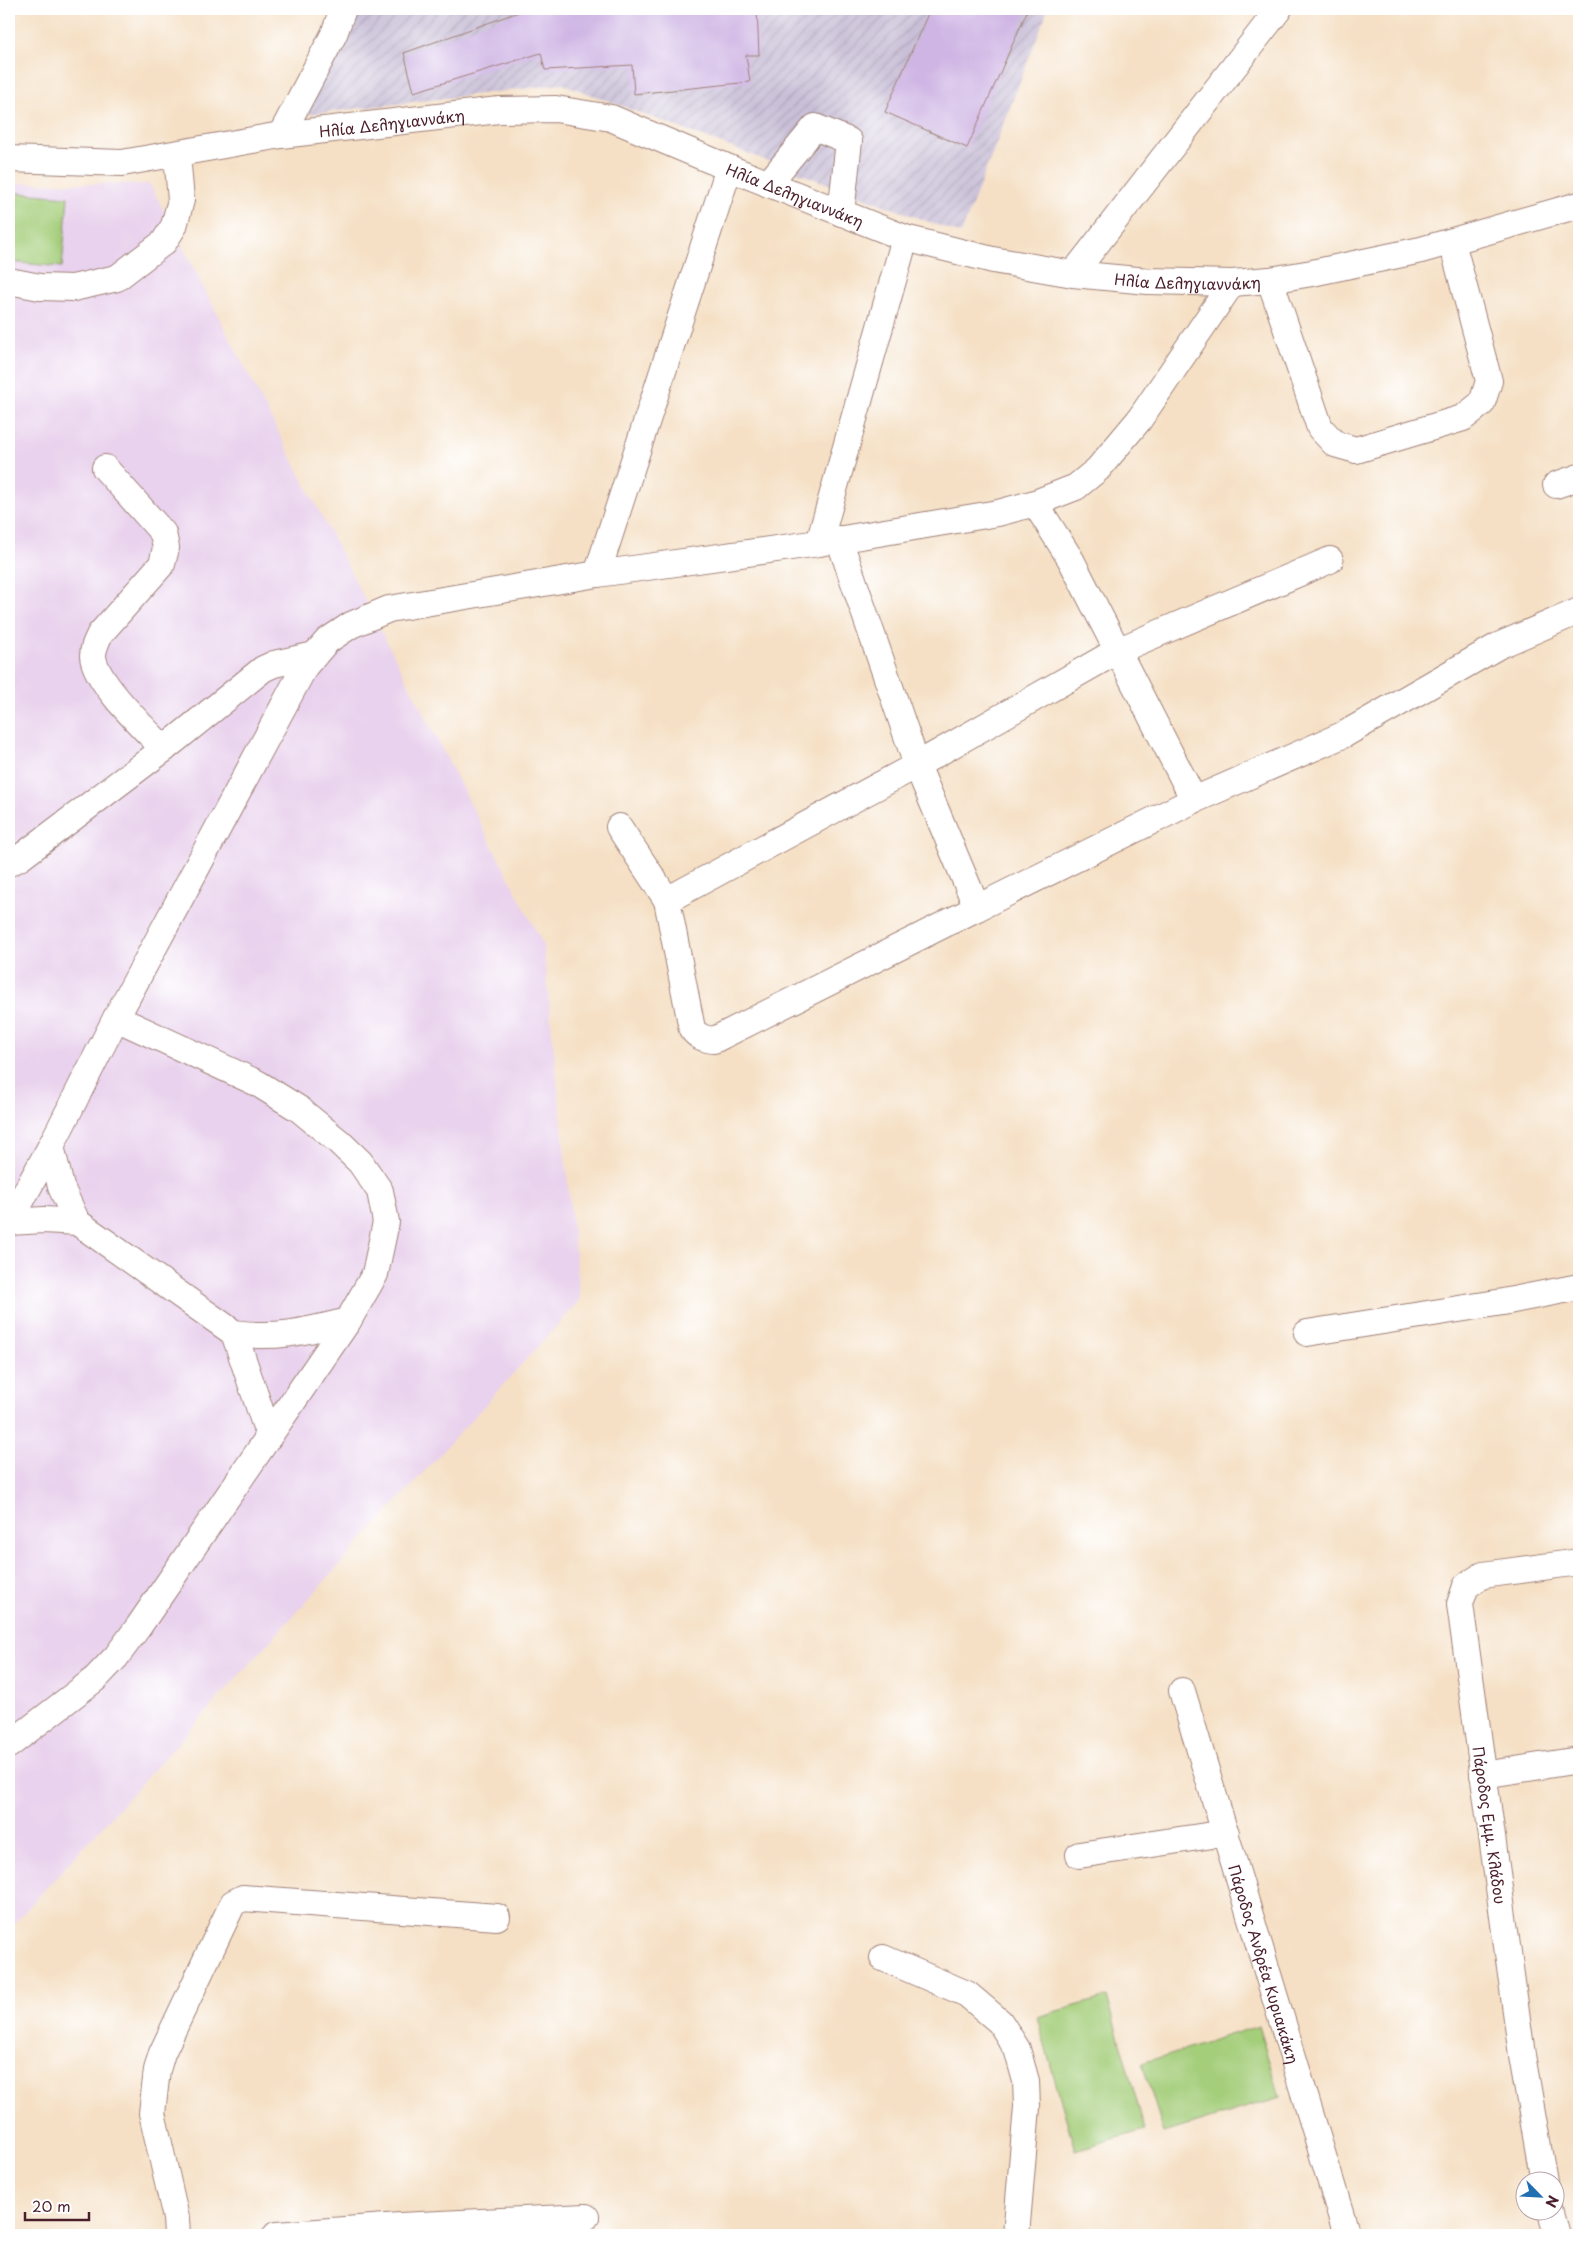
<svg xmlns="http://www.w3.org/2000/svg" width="1588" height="2244" viewBox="0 0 1588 2244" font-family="'Playpen Sans',sans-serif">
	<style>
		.built { fill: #e9d2ed }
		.industrial { fill: url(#industrial-furrows) }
		.pitch { fill: #a4ce7a; stroke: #777652 }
		.building { fill: #cfb5e4 }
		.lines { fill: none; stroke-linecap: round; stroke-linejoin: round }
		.minor-casing { stroke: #a08078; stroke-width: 28 }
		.minor { stroke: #fff; stroke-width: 26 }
		.labels { text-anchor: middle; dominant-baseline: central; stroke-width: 4; stroke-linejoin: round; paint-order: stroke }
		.street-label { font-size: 15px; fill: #4a1f2b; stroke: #fff }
	</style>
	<defs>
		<pattern id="industrial-furrows" width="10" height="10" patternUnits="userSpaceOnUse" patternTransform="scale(1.25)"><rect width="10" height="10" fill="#c9bfd7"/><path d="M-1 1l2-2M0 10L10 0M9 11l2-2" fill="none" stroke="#aea4b9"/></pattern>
	</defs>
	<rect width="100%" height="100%" fill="#fff"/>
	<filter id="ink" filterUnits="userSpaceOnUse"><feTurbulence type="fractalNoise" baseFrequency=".02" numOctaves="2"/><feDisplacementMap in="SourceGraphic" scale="10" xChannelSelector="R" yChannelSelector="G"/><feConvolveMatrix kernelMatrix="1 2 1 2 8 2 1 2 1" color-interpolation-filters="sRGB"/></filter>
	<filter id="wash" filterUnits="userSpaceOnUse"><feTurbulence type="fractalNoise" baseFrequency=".0096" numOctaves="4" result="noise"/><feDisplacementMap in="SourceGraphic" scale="20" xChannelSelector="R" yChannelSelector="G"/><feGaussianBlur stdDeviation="1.12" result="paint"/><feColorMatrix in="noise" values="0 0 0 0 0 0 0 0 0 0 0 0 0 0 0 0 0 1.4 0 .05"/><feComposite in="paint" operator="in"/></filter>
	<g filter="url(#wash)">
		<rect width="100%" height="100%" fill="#f5e0c5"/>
		<path class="built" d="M9,183L150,184L543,944L580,1300L9,1929Z"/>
		<path class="industrial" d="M348,9H1048L961,234L563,84L303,115Z"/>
		<path class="pitch" d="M9,192L68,197L62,267L9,262Z
			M1107,1997L1145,2130L1075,2150L1037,2017Z
			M1258,2026L1280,2097L1164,2133L1142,2063Z"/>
		<g id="blocks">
			<path class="building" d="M527,9H757L759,55H746L750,82L634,94L632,65L545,70L541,53L414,92L404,53Z
				M930,9H1028L967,148L885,112Z"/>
		</g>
	</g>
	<g filter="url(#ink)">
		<use href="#blocks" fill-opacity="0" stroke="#a08078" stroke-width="1"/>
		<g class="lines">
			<defs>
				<g id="minor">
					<path d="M281,135L334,34L343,9"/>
					<path id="s1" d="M9,159L122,163L281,135L499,110L556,109L611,118L729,168L905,238L993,260L1073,274L1148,281L1232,283L1270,280L1312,273L1421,250L1579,205"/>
					<path d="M768,184L815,127L849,141L841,213"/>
					<path d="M1073,274L1279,9"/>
					<path d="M1270,280L1320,428L1335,444L1356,450L1463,418L1482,403L1489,381L1452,242"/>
					<path d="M9,281L40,287L73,288L117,278L164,242L174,226L181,200L177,155"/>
					<path d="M105,468L163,533L166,548L162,564L100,634C96,642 93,648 93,656C95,682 145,729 164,749"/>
					<path d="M1556,485L1579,477"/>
					<path d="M1035,503L1071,560L1194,800"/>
					<path d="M839,539L917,765L977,908L1194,800L1345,734L1498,646L1579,611"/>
					<path d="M819,543L905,238"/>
					<path d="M597,574L729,168"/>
					<path d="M619,827L667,900L917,765L1117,651L1330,560"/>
					<path d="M9,863L21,857L164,749L263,669L274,664L315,655"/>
					<path d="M667,900L692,1029C698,1037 704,1039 714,1040L977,908"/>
					<path d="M51,1146L61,1187L77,1222L234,1333C277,1339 307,1331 348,1321"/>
					<path d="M9,1222L44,1220L77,1222"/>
					<path d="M9,1223L51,1146L116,1018L305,666L327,641L351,625L389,609L597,574L819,543L998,513L1035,503L1076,487L1098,469L1139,420L1232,283"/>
					<path d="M234,1333L269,1436"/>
					<path d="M1307,1333L1503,1302L1579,1287"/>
					<path id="s2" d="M1182,1691L1347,2235"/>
					<path d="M9,1745L95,1679L116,1657L139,1626L348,1321L375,1274L386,1222L380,1191L360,1162L338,1141L299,1109L257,1083L116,1018"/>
					<path d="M1483,1775L1579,1760"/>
					<path d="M1079,1855L1226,1833"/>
					<path d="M883,1958L967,1994L1000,2022L1017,2049L1026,2081L1027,2107L1016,2235"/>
					<path d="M1544,2182L1522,2055L1460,1604L1466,1586L1483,1575L1579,1562"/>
					<path d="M1551,2212L1557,2235"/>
					<path d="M177,2235L176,2218L152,2113L157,2070L162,2053L233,1903L243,1898L497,1917"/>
					<path d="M276,2235L400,2226L586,2217"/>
				</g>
			</defs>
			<use href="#minor" class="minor-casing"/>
			<use href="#minor" class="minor"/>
		</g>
	</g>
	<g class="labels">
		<g class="street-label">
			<text stroke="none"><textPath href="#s1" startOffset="386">Ηλία Δεληγιαννάκη</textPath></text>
			<text stroke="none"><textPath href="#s1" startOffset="806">Ηλία Δεληγιαννάκη</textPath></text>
			<text stroke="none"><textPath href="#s1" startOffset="1211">Ηλία Δεληγιαννάκη</textPath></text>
			<text transform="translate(1490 1825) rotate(82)">Πάροδος Εμμ. Κλάδου</text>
			<text stroke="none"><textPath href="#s2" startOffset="285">Πάροδος Ανδρέα Κυριακάκη</textPath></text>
		</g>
	</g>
	<rect width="1588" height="2244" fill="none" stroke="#fff" stroke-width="30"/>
	<g transform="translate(1540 2196) rotate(114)"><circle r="24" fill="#ffffff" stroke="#b7a5aa"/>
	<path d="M0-4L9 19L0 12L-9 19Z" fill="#1f6fb2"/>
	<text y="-8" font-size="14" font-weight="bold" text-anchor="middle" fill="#4a1f2b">N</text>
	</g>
	<path d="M25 2212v8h64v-8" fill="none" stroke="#4a1f2b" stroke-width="2.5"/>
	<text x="32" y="2212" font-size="15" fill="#4a1f2b" stroke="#ffffff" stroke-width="4" paint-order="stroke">20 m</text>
</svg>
